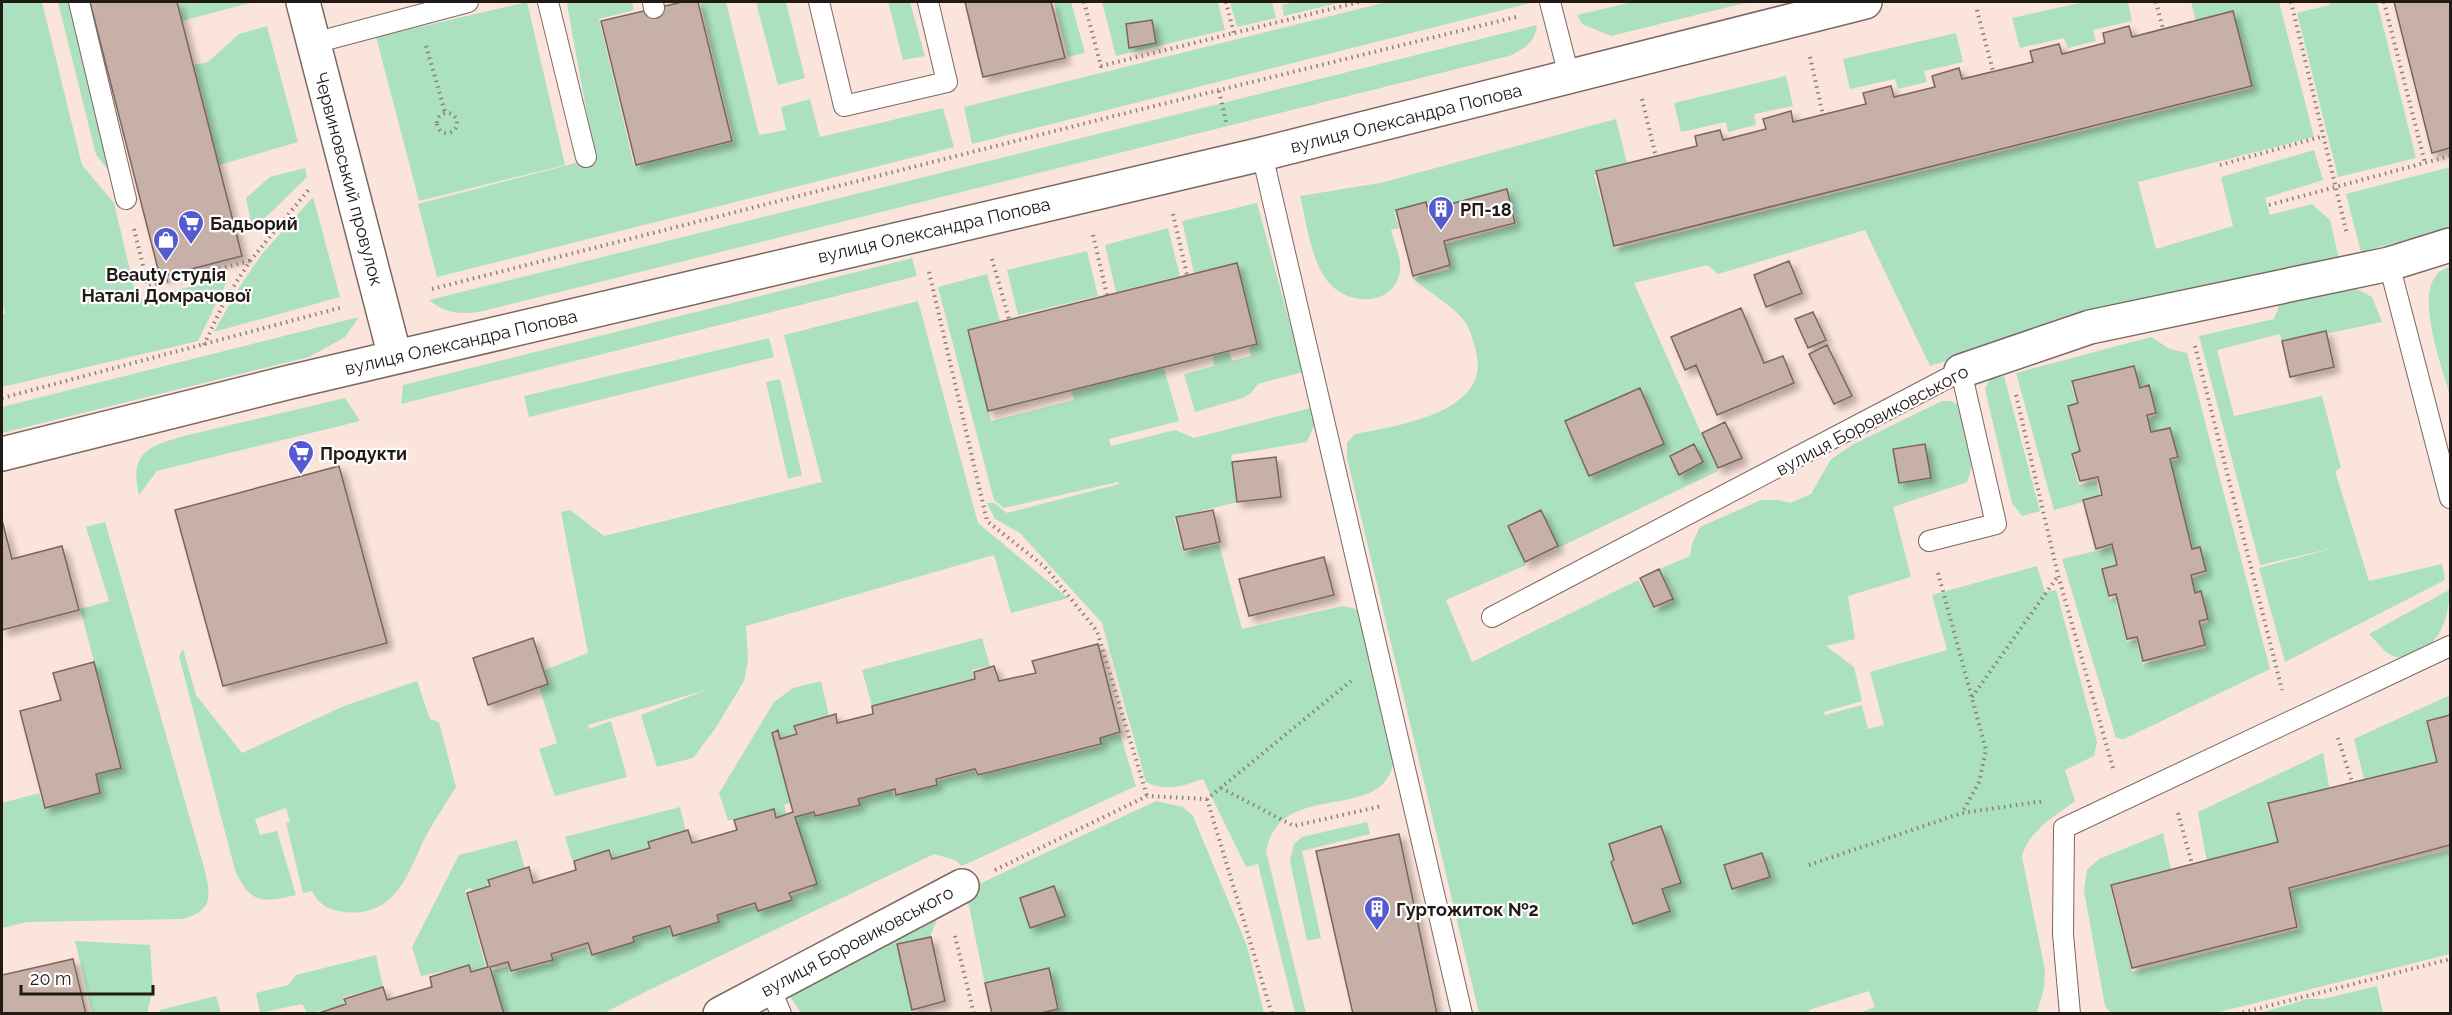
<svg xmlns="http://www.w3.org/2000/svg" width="2452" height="1015" viewBox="0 0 2452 1015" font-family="Raleway,sans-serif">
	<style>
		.green { fill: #ace1bf }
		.building { fill: #c6b0a7; stroke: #7a665e; stroke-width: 1.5; filter: url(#shadow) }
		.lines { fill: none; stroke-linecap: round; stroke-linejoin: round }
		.service-casing { stroke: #7b6860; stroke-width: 22 }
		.minor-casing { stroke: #7b6860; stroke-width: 36 }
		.path { stroke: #8e7f79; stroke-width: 4; stroke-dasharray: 1.5 4.5; stroke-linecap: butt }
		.service { stroke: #fff; stroke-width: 20 }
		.minor { stroke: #fff; stroke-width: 33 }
		.labels { text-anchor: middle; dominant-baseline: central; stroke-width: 4.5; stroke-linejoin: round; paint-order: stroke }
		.street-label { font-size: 18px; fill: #221a17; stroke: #fff }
		.poi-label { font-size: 18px; font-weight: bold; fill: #221a17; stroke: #fff; text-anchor: start }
	</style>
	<defs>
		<filter id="shadow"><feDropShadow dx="5.5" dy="5.5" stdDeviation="3" flood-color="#0004"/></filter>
	</defs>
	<rect width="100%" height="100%" fill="#fbe4db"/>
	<path class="green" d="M2,2H42L82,165L114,203L137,300L229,277L198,341L2,387V315L5,313L2,301Z
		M58,2H70L120,185L96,155Z
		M178,2H253L182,21Z
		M527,2L565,165L419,201L376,37Z
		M569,2H632L634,10L599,19L634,166L734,142L700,2H726L759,135L786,130L781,107L810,99L820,137L943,108L954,147L437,277L418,204L595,158L567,4Z
		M756,2H786L805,78L778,85Z
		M888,2H910L925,56L903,60Z
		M1054,2H1071L1085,53L1068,57Z
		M1102,2H1218L1225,30L1116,56Z
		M1230,2H1272L1276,18L1237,27Z
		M1296,2H1342L1284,16L1282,5Z
		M1387,2H1534L972,144L964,107Z
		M1632,2H1749L1611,36L1582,24L1577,15Z
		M2084,2H2128L2132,21L2093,30L2096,41L2068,48L2064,38L2020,48L2012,18Z
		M2191,2H2279L2314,137L2138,182L2156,249L2233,226L2221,177L2314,150L2323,180L2265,198L2270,215L2312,204L2330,220L2339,259L2011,340L1930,366L1865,230L1718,274L1707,265L1634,283L1718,471L1558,548L1542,513L1509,528L1526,565L1446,600L1472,662L1638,580L1655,610L1672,601L1657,570L1690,556L1692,544L1700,527L1761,500H1779L1790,503L1811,494L1831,459L1854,444L1942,401H1950L1957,404C1964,429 1978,459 1967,482L1893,507L1911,577L1848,596L1855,639L1826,646L1854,667L1862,701L1824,712L1825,715L1862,705L1868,729L1884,725L1870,672L1947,650L1932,595L2037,566L2045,592L2056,590L2097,742L2094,756L2065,770L2075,801C2054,817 2028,831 2022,857L2045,970L2044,988L2037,1013H1859L1875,1007L1869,991L1809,1010V1013H1479L1347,458V443L1355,434C1396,426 1492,413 1476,352C1474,342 1469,325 1462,318C1448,303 1428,291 1412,278L1449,270L1443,245L1517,224L1507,191L1426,212L1424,204L1394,212L1399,228L1391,230C1394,242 1402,259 1400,271C1395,306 1350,306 1330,284C1311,263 1307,224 1300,196L1380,183L1616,119L1628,167L1594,175L1615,249L2253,88L2233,12L2196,22Z
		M2329,2H2377L2416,158L2338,177L2297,13L2330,5Z
		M1537,25C1536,42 1523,50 1509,56L487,310C466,315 446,315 429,300Z
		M267,26L298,142L219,165L194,65L208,62L239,34Z
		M1956,33L1963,62L1924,71L1927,82L1898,89L1895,79L1850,89L1843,59Z
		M1786,76L1793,106L1754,114L1756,125L1728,132L1726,122L1681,132L1674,103Z
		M2450,167V228L2361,252L2346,194Z
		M305,168L307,177L264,219L251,222L246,198L270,177Z
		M313,197L340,297L214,332L238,289L262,254Z
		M1257,203L1303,372L1258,384L1251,393L1243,398L1195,412L1184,374L1214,366L1213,356L1229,352L1232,361L1251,356L1249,347L1258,344L1237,263L1194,273L1182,221Z
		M1168,228L1180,276L1116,292L1105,245Z
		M1087,251L1098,296L1018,315L1007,270Z
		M912,258L917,276L401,404L403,385Z
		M2450,267V396C2443,368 2406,277 2450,267Z
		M987,274L1000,321L967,330L991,421L1074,400L1072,391L1164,368L1179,421L1109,439L1111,446L1175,430L1194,438L1314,407V426L1307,442L1231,455L1237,502L1174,518L1183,552L1219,544L1242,629L1343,606L1356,609L1360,613L1394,759C1385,827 1281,776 1266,851L1306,1013H1295L1258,864L1246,867L1203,779C1183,786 1167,792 1146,782L1102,623L1020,533L995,519L987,503H994L1007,513L1119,484L1118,482L1004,508L994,500L938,287Z
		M2351,286L2372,297L2382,322L2282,343L2280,334L2217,350L2234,416L2322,396L2341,468L2335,471L2369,581L2442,564L2445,580L2285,662L2259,568L2338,547L2260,565L2199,336L2274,319L2282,298Z
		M918,301L978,523L1068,598L1011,613L994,555L746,626L748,661L744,681L715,729L693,758L657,767L641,715L709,689L588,725L589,729L611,721L627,777L555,796L539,749L557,743L539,687L515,682L588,653L561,512L570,510L604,536L822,482L784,335Z
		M359,317L345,337L309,357L2,433V407Z
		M2151,337L2170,349L2187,353L2270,669L2124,739L2116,738L2062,559L2112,547L2117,567L2102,571L2109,599L2115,598L2127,642L2136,640L2143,664L2206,648L2201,625L2208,622L2203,595L2196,596L2191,579L2207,573L2199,547L2193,548L2170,462L2178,459L2171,430L2153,434L2148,419L2156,415L2150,388L2141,389L2134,366L2071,384L2077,404L2068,407L2080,454L2071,456L2079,485L2096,481L2101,497L2054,510L2016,373Z
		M769,338L774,357L529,417L524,396Z
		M2004,376L2040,511L2022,516L2012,503L2010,495L1985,389L1990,378Z
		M780,379L802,475L788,479L766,382Z
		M345,398L360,421L157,471L139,495C130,455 144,448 180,437Z
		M105,522L205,871C211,897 213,910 183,919L27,922L2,928V803L39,793L44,808L100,794L96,774L122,767L80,609L109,601L86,527Z
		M2449,590C2450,616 2440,646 2412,655C2407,656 2399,659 2393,656C2385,653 2375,640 2369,634Z
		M982,638L990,666L972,670L974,679L872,706L862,670Z
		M183,649L196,695L242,753L344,706L417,681L430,719L439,722L456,787C446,803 436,818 427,834C408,871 398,918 344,912C328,909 320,906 312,891L303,893L286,823L290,822L286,808L255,819L260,835L277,831L296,895C262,903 250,904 235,870L179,656Z
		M821,681L829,716L794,726L796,735L780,738L777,730L772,731L790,803L784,805L787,815L771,820L768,810L728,821L719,793L774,702L793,688Z
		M2450,695V720L2427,726L2438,764L2365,783L2354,739Z
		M1120,734L1136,786L962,866L955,860L934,854L649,990L604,1013H499L488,971L508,967L510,973L551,963L550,958L586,947L588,952L629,941V938L667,927L669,932L710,921V915L791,900V896L813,889L794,817L812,813L814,817L859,806L858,800L892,790L894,796L938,785L937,781L974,771L977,776L1101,746L1100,738Z
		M2323,753L2330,791L2267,807L2278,842L2207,863L2198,812Z
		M1156,801L1183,807L1193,816L1247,946L1264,1013H1037L1059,1008L1048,970L985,985L969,906L962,892Z
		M680,807L686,831L648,841L650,850L613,859L611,851L572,860L565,837Z
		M1367,822L1370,834L1302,851L1321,938L1307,941L1290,861L1294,844L1302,837Z
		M2163,833L2171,870L2110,887L2132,972L2300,929L2290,890L2450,850V954L2215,1013H2111L2105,1006L2084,891L2087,870L2099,859Z
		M517,840L526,873L487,883L489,890L474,895L471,888L465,890L486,968L466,972L463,967L421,976L412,947L459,855Z
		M932,913L937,920L930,937L897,945L913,1010L905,1014L801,1013L791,998L800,967Z
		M75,941L150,945L153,989L147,1013H92Z
		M376,955L383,987L343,997L344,1005L308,1014L302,1004L260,1013L256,993L288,985L296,975Z
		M2377,986L2383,1013H2261L2307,999H2323Z
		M216,996L221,1013H160V1010Z"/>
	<path class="building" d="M90,2H177L242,256L160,277Z
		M682,2H698L732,141L636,165L601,21Z
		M965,2H1051L1065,58L983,77Z
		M2394,2H2450V148L2432,153Z
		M2233,11L2252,86L1614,246L1596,171L1697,146L1695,136L1720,130L1723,140L1766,129L1763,119L1791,111L1793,122L1866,104L1863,93L1891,86L1894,97L1935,87L1932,76L1959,68L1962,79L2033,62L2030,51L2059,44L2062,54L2105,43L2103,33L2129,26L2132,37Z
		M1152,20L1156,43L1129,48L1126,24Z
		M1507,189L1515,223L1444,241L1450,265L1413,276L1396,210L1426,202L1428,210Z
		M1789,261L1802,293L1766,307L1754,275Z
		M1237,263L1257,344L988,411L968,330Z
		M1741,308L1764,363L1783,356L1794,383L1717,415L1696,365L1685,370L1671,337Z
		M1813,312L1826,340L1808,348L1795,319Z
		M2326,331L2334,367L2290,377L2282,341Z
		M1827,345L1852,396L1834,404L1809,354Z
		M2134,366L2140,388L2149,385L2156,413L2147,415L2151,432L2170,428L2178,457L2170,459L2192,549L2200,547L2206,571L2191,575L2195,593L2201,591L2208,619L2199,621L2205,645L2143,661L2137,637L2127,639L2116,594L2109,596L2102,569L2117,565L2112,544L2096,549L2083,500L2102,495L2098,477L2080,481L2072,454L2080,451L2068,406L2078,403L2072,381Z
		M1640,388L1664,444L1589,476L1565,421Z
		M1725,422L1742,458L1718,468L1702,433Z
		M1694,444L1703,462L1679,475L1670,456Z
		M1925,444L1931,478L1899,483L1893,449Z
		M1276,457L1281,497L1237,502L1232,462Z
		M339,466L387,643L223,686L175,510Z
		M1213,510L1220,542L1184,550L1176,517Z
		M1541,510L1558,546L1525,562L1508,526Z
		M2,520L12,559L62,546L79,610L2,630Z
		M1324,557L1334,595L1249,616L1239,579Z
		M1659,569L1673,599L1654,607L1640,578Z
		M533,638L548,684L488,705L473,658Z
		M1098,644L1120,732L1100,738L1101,744L978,775L975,769L936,779L937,785L896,795L895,789L858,799L860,805L815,816L814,812L795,817L817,884L789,893L792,900L758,911L755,903L717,915L719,922L673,936L670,926L633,937L634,942L592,955L588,943L551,954L553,960L511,971L508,962L490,967L504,1014H316L346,1004L344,999L383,987L387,1000L432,987L430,977L469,965L471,972L488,967L467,893L490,886L488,880L529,867L533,883L576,870L574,861L609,850L612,859L650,848L648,842L688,830L692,843L737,830L734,820L774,809L776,818L793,812L772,733L778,730L780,739L797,734L794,726L836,714L837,723L873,714L872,706L975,679L974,672L994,666L999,681L1036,673L1032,661Z
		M94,662L121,768L96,774L100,793L45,808L20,711L61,700L53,673Z
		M2450,715V845L2289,888L2297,927L2132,968L2111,885L2278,842L2268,803L2437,762L2427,721Z
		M1661,826L1681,883L1662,889L1670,911L1633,924L1611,862L1614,860L1609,844Z
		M1399,834L1437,1014H1353L1316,851Z
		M1762,853L1770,877L1732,889L1724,865Z
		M1054,886L1065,916L1030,928L1020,898Z
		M931,937L945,1001L912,1010L897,944Z
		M73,959L86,1014H2V975Z
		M1049,968L1058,1009L1037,1014H992L985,983Z"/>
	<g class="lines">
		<defs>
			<path id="service" d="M79,2L126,199
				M548,2L586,157
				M653,2L654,8
				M819,2L844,106L947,82L928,2
				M1550,2L1569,76
				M314,43L468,2
				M1262,154L1462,1014
				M2389,264L2450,498
				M1492,617L1961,371L1996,524L1929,541
				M770,987L781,1014
				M2070,1014L2063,934L2064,828L2450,646"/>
			<path id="minor" d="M303,2L395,357
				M1961,371L2090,327L2389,264L2450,245
				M2,454L290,382L1262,154L1865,2
				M720,1014L962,886"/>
		</defs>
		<use href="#service" class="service-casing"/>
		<use href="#minor" class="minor-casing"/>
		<path class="path" d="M1084,2L1101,66L1359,2
			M1226,2L1234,34
			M2156,2L2163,29
			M2291,2L2347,234
			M2384,2L2425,163
			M1977,10L1993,71
			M426,46L445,112
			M1810,57L1823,115
			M1219,91L1226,122
			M1642,99L1656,157
			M437 123a10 10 0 1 1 20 0a10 10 0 1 1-20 0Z
			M2220,165L2324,136
			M2269,205L2450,156
			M1173,214L1187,275
			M134,229L148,286L250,261
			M1093,235L1107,295
			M992,259L1009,319
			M929,272L987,521L1045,567L1097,631L1147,796
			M432,289L1114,116L1520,16
			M204,345L225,300L250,261L310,188
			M2195,346L2282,690
			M2016,395L2058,575L2113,768
			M2,398L343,307
			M1938,573L1986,750L1979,782L1962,813
			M1972,697L2058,576
			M2338,738L2352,782
			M1221,788L1294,826L1382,806
			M1207,799L1272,1014
			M2178,813L2192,864
			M1809,865L1962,813L2044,801
			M995,870L1147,796L1207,799L1351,681
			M955,936L974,1014
			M2237,1014L2450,959"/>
		<use href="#service" class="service"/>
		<use href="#minor" class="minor"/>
	</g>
	<defs>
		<symbol id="building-pin" viewBox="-11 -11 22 30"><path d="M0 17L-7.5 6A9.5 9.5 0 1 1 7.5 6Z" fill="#565ad1" stroke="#fff"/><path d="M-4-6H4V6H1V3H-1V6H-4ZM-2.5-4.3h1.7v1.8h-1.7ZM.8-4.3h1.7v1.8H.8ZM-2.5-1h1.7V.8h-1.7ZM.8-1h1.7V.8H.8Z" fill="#fff"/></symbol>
		<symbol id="supermarket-pin" viewBox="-11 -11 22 30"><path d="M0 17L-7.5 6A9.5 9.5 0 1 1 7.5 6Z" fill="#565ad1" stroke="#fff"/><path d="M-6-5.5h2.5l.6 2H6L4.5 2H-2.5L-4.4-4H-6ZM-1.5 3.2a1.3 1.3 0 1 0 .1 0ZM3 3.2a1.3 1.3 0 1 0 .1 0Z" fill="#fff"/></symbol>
		<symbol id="shop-pin" viewBox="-11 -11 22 30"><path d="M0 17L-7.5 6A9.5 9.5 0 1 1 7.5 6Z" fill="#565ad1" stroke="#fff"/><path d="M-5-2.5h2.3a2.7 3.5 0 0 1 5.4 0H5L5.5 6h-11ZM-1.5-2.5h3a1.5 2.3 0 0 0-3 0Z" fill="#fff"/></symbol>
	</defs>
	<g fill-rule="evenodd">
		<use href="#building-pin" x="1426" y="194" width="30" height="40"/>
		<use href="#supermarket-pin" x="176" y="208" width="30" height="40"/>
		<use href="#shop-pin" x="151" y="225" width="30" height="40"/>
		<use href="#supermarket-pin" x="286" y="438" width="30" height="40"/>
		<use href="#building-pin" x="1362" y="894" width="30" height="40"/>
	</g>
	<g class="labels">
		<g class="street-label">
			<text transform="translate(1406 118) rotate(-14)">вулиця Олександра Попова</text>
			<text transform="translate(349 179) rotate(75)">Червиновський провулок</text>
			<text transform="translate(934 230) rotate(-13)">вулиця Олександра Попова</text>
			<text transform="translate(461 342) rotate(-13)">вулиця Олександра Попова</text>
			<text transform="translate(1872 420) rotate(-28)">вулиця Боровиковського</text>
			<text transform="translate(857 941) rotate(-28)">вулиця Боровиковського</text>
		</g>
		<g class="poi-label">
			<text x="1460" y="209">РП-18</text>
			<text x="210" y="223">Бадьорий</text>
			<text x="166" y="274" text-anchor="middle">Beauty студія<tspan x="166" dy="21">Наталі Домрачової</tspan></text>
			<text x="320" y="453">Продукти</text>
			<text x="1396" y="909">Гуртожиток №2</text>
		</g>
	</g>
	<rect width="2452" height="1015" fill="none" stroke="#221a17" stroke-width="6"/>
	<path d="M21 985v9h132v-9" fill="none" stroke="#221a17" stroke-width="3"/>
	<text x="30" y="985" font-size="18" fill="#221a17" stroke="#ffffff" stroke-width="4.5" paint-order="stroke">20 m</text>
</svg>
